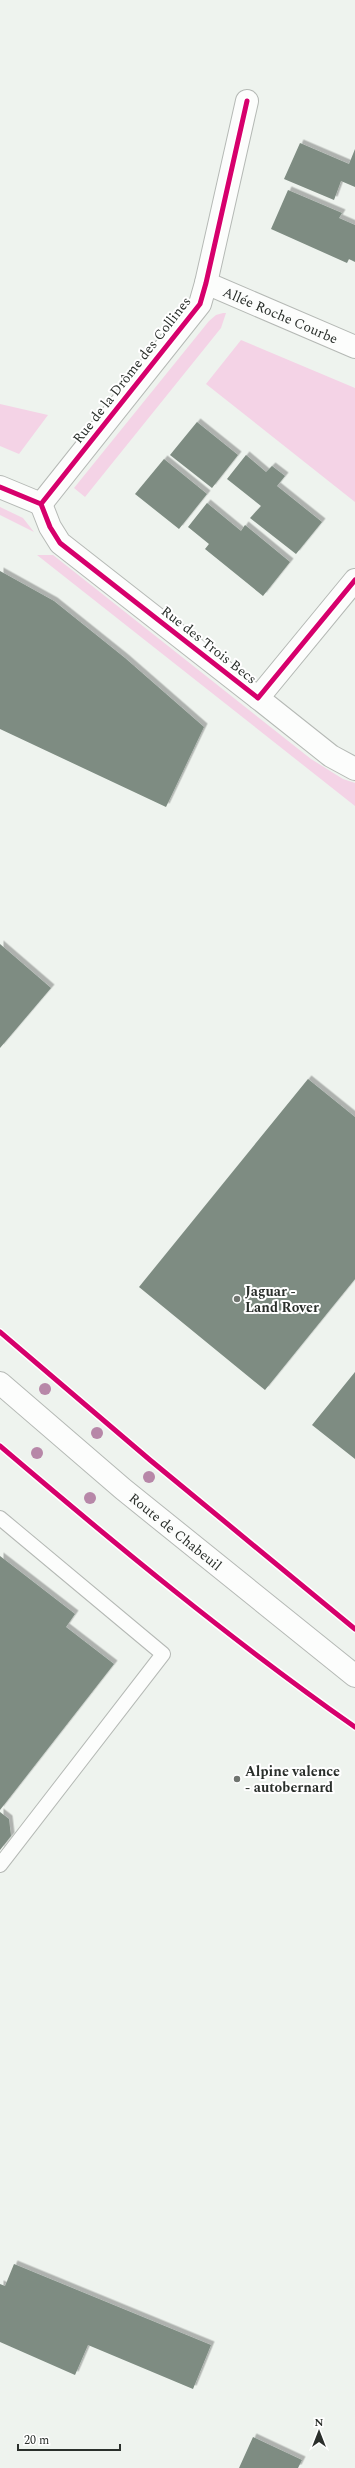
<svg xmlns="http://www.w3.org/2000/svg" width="355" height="2468" viewBox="0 0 355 2468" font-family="Spectral,serif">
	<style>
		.green { fill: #f4d3e6 }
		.building { fill: #7e8c82; filter: url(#shadow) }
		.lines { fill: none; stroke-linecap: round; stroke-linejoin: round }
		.service-casing { stroke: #b5b9b5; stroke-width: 16 }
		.minor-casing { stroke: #b5b9b5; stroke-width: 24 }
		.secondary-casing { stroke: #b5b9b5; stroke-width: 24 }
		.service { stroke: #fcfdfc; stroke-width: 14 }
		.minor { stroke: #fcfdfc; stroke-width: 22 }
		.secondary { stroke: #fcfdfc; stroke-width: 22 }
		.cycleway-casing { stroke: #fff; stroke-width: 8 }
		.cycleway { stroke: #d6006c; stroke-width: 5 }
		.tree { fill: #b787a8 }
		.poi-dot { fill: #6f746f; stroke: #fff; stroke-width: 1.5 }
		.labels { text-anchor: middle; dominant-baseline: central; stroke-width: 4; stroke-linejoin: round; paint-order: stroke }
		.street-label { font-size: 14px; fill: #2a2f2b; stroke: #fff }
		.poi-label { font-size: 14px; font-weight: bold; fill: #2a2f2b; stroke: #fff; text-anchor: start }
	</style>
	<defs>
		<filter id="shadow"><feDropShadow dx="3.5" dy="-3.5" stdDeviation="0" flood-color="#0004"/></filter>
	</defs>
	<rect width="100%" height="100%" fill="#eef3ee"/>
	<path class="green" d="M223,313H226L221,328L85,497L74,488L209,321L216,315Z
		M241,340L355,388V502L206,384Z
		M0,404L48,415L19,454L0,446Z
		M0,507L23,518L34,532L0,515Z
		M37,555H53L311,759L343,779L355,783V806Z"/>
	<path class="building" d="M300,143L349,164L355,149V187L341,181L334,200L284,179Z
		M288,190L342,213L339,218L355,225V262L349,259L347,263L271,229Z
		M197,422L238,455L212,488L170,455Z
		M246,455L266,472L272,466L285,476L277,486L322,522L296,554L250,518L261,506L227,479Z
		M164,459L207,494L179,529L135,494Z
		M207,503L241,531L245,525L290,562L263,596L205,549L209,544L188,527Z
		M0,571L54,601L125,658L204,727L166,807L0,729Z
		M0,944L51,988L0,1048Z
		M308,1079L355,1117V1279L265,1390L139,1287Z
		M355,1372V1459L312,1425Z
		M0,1556L75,1614L66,1627L114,1664L0,1810Z
		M0,1812L9,1819L11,1836L0,1850Z
		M14,2264L211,2345L193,2389L88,2345L75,2375L0,2342V2284L5,2286Z
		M253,2437L302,2460L298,2468H239Z"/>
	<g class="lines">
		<defs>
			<path id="service" d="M0,1518L163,1654L0,1865"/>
			<g id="minor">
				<path id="s1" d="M206,283L355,347"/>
				<path d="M0,487L41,504L200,304L206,283L247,101"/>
				<path d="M41,504L50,527L60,543L258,698L355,580"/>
				<path d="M258,698L331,756L355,769"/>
			</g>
			<g id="secondary">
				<path id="s2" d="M0,1383L123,1489L355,1676"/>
			</g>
		</defs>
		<use href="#service" class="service-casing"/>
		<use href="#minor" class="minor-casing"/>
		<use href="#secondary" class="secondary-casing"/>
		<use href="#service" class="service"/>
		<use href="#minor" class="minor"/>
		<use href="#secondary" class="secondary"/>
		<defs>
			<path id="cycleway" d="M0,487L41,504L200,304L206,283L247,101
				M41,504L50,527L60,543L258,698L355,580
				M0,1332L150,1460L355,1629
				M0,1446C115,1544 231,1640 355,1727"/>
		</defs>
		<use href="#cycleway" class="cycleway-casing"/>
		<use href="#cycleway" class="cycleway"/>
	</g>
	<g class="tree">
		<circle cx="45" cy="1389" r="6"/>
		<circle cx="97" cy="1433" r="6"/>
		<circle cx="37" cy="1453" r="6"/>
		<circle cx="149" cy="1477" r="6"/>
		<circle cx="90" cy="1498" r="6"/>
	</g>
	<g class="poi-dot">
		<circle cx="237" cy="1299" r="4"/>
		<circle cx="237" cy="1779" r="4"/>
	</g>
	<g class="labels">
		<g class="street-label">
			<text stroke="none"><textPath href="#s1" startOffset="81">Allée Roche Courbe</textPath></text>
			<text transform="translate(132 370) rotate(-52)">Rue de la Drôme des Collines</text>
			<text transform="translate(209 645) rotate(38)">Rue des Trois Becs</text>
			<text stroke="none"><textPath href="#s2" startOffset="230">Route de Chabeuil</textPath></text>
		</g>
		<g class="poi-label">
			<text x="245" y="1291">Jaguar -<tspan x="245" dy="16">Land Rover</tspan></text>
			<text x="245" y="1771">Alpine valence<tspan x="245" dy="16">- autobernard</tspan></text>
		</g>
	</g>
	<g transform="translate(319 2432)" stroke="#ffffff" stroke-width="3" paint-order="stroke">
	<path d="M0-3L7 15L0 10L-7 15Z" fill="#2a2f2b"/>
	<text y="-6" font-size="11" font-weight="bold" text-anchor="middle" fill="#2a2f2b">N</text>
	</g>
	<path d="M18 2444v6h102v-6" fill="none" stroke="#2a2f2b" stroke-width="2"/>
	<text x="24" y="2444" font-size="12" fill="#2a2f2b" stroke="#ffffff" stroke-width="3" paint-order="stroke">20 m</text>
</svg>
